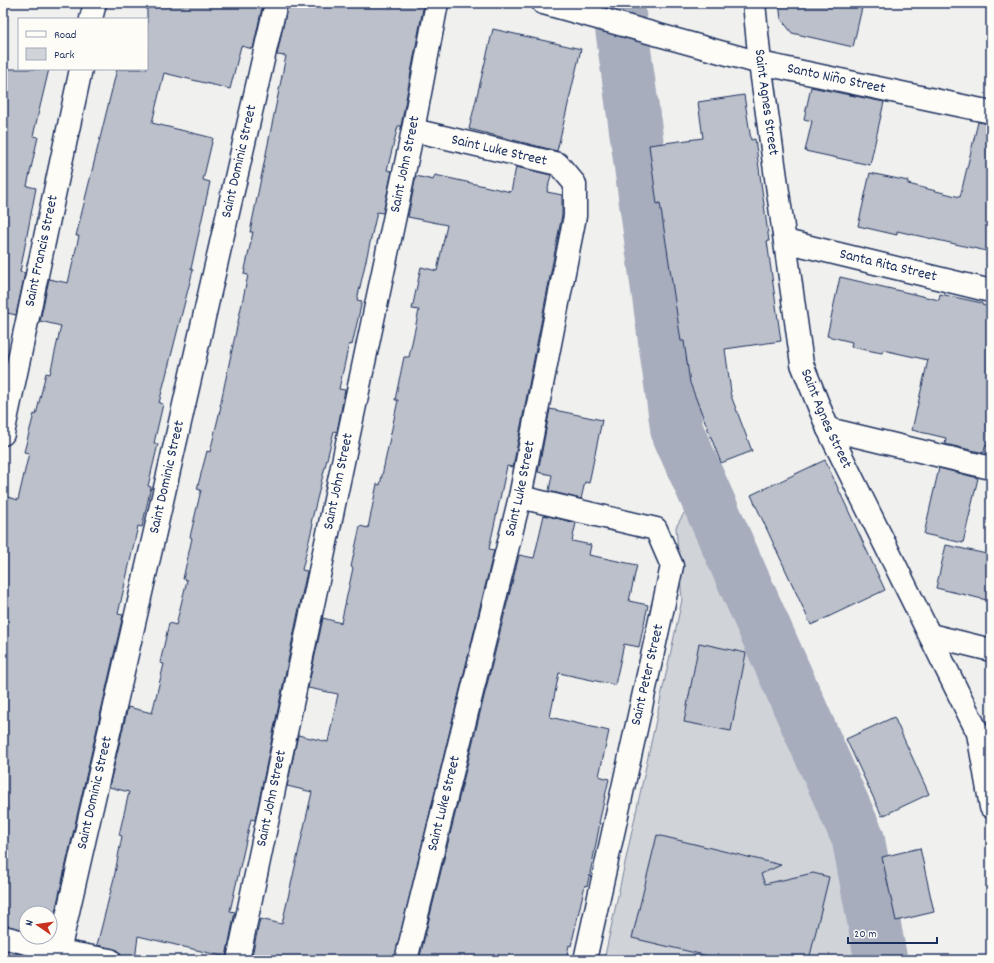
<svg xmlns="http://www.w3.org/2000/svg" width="994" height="963" viewBox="0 0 994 963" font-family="Dekko,sans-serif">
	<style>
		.green { fill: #d0d3d8; stroke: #76819b }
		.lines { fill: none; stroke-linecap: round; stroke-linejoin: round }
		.river { stroke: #a7adbd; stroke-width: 53 }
		.building { fill: #bbc0ca; stroke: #1b2f5e }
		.minor-casing { stroke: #1b2f5e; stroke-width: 25 }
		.minor { stroke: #fdfcf7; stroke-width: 22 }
		.labels { text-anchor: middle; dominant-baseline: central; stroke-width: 3; stroke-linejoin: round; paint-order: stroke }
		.street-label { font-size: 15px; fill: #1b2f5e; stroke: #fdfcf7 }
	</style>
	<rect width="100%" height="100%" fill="#f0f0ee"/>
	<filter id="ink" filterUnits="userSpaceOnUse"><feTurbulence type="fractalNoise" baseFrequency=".025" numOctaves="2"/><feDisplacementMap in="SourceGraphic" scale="8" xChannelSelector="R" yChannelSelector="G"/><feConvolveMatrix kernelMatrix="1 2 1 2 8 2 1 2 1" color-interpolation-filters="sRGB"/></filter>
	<g filter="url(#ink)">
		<path class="green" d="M694,496L843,837L864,960H604L682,600L676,527Z"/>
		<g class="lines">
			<path class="river" d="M618,3L677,431L858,838L881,960"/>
		</g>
		<path class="building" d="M147,3H263L253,49L241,46L230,89L164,73L152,123L213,138L203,180L210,182L191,269L193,270L159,403L163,404L154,443L158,444L148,486L151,487L142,527L138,526L118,614L123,615L50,934V913H26V930L3,925V520L8,497L18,500L29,453L24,452L34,414L36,415L46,373L50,374L61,326L40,321L49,279L68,283L79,236H76L117,69H147Z
			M288,3H424L401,126H398L387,170L392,171L383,213L377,212L357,300L362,301L352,345L349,344L339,389L345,390L337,432L334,431L311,523L313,524L302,570L307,571L298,613L255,820L251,819L230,911L235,912L226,957L138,936L135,960H122L118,950L97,945L114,878L122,836L119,835L129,792L109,787L128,707L152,713L164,664L160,663L169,623L176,625L187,580L183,579L192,538L190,537L201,490L197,489L207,451L210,452L221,406H220L248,275L244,274L253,232H250L286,56L277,55Z
			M779,3H863L853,47L792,33L781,19Z
			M493,29L581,49L557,151L469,129Z
			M3,69H49L33,136L38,137L27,186L36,188L20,272L25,273L16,315L3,312Z
			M811,87L884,102L870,165L805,151L812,121L804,119Z
			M744,95L751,140L755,139L769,241H767L781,341L725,349L731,392L730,393L752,451L721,463L690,383L684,341H681L660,203L657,204L649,145L703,138L698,102Z
			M978,122L991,124V252L897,231V235L858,226L870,173L908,181V184L960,197Z
			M516,167L551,175L547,192L562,195V215L513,467L507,466L489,549L494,550L394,960H251L260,919L282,924L312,792L287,786L298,735L328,742L338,694L308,688L323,618L341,623L353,568L351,567L360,526L368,528L377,484L380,485L398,400H395L404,357H409L419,310L412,309L421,267L437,271L447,225L408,217L416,176L433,180L435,175L511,192Z
			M840,277L939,300L940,294L982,303V305L991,307V447L985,446L984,453L945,444L946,438L912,430L928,360L883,350L882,353L851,347L852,342L827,336Z
			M550,409L602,420L589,483L585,482L581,499L549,491L552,475L538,472Z
			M825,460L885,590L811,625L751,495Z
			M939,468L978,478L963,543L924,534Z
			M544,515L576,523L572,541L591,545L589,555L637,565L629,601L648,605L639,647L624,644L615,685L559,673L550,717L609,731L599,776L609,779L599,823H600L592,864L587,886L585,885L571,946L569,945L566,960H419L519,555L534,558Z
			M946,545L991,555V601L936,588Z
			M699,643L746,653L731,731L684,722Z
			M894,717L929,794L882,816L846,739Z
			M657,835L781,865L761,874L765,884L813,873L829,877L809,960H725L632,938Z
			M920,848L934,912L896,921L882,857Z
			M3,950L43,960H3Z"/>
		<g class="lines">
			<defs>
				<g id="minor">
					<path id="s1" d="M543,3L760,63L991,112"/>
					<path id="s2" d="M754,3L760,63L802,364L828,429L978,733L991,807"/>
					<path d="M91,19L95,3"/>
					<path id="s3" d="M785,241L991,291"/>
					<path d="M828,429L991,468"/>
					<path id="s4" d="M3,434L81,69"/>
					<path d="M520,497L656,529L672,566L585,960"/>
					<path d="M930,635L991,650"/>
					<path d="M3,937L59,951L110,960"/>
					<path id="s5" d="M59,951L276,3"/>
					<path id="s6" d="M238,960L413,130L437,3"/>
					<path id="s7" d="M406,960L520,497L575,216V184L558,164L413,130"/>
				</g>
			</defs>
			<use href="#minor" class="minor-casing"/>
			<use href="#minor" class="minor"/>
		</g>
	</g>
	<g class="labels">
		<g class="street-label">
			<text stroke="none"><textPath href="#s1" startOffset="303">Santo Niño Street</textPath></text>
			<text stroke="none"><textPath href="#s2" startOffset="100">Saint Agnes Street</textPath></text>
			<text transform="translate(499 151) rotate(13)">Saint Luke Street</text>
			<text stroke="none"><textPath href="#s5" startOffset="810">Saint Dominic Street</textPath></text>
			<text stroke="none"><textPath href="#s6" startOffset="813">Saint John Street</textPath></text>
			<text stroke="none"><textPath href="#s4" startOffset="187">Saint Francis Street</textPath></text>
			<text stroke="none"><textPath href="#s3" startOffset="106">Santa Rita Street</textPath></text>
			<text stroke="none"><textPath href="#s2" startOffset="424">Saint Agnes Street</textPath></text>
			<text stroke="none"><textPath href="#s5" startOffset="486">Saint Dominic Street</textPath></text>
			<text stroke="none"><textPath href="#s6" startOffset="489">Saint John Street</textPath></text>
			<text stroke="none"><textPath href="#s7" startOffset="485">Saint Luke Street</textPath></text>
			<text transform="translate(648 675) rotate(-77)">Saint Peter Street</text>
			<text stroke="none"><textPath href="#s5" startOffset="162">Saint Dominic Street</textPath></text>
			<text stroke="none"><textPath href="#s6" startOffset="165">Saint John Street</textPath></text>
			<text stroke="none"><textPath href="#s7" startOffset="161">Saint Luke Street</textPath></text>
		</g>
	</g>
	<rect width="994" height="963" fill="none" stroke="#fdfcf7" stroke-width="16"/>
	<rect x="8" y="8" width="978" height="947" fill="none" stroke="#1b2f5e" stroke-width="1.5" filter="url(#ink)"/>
	<rect x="18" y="18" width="130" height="52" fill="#fdfcf7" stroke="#a3aaba"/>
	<rect x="26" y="31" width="20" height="6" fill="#fdfcf7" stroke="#a3aaba"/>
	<text x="54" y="38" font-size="12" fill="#1b2f5e">Road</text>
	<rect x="26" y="48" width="20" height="12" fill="#d0d3d8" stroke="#a3aaba"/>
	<text x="54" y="58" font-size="12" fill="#1b2f5e">Park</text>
	<g transform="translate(38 925) rotate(283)"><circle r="19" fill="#fdfcf7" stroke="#a3aaba"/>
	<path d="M0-3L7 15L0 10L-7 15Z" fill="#c8321e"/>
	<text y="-6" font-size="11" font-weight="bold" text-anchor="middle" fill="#1b2f5e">N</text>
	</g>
	<path d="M848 937v6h89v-6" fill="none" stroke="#1b2f5e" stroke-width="2"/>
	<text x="854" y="937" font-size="12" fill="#1b2f5e" stroke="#fdfcf7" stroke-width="3" paint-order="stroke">20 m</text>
</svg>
